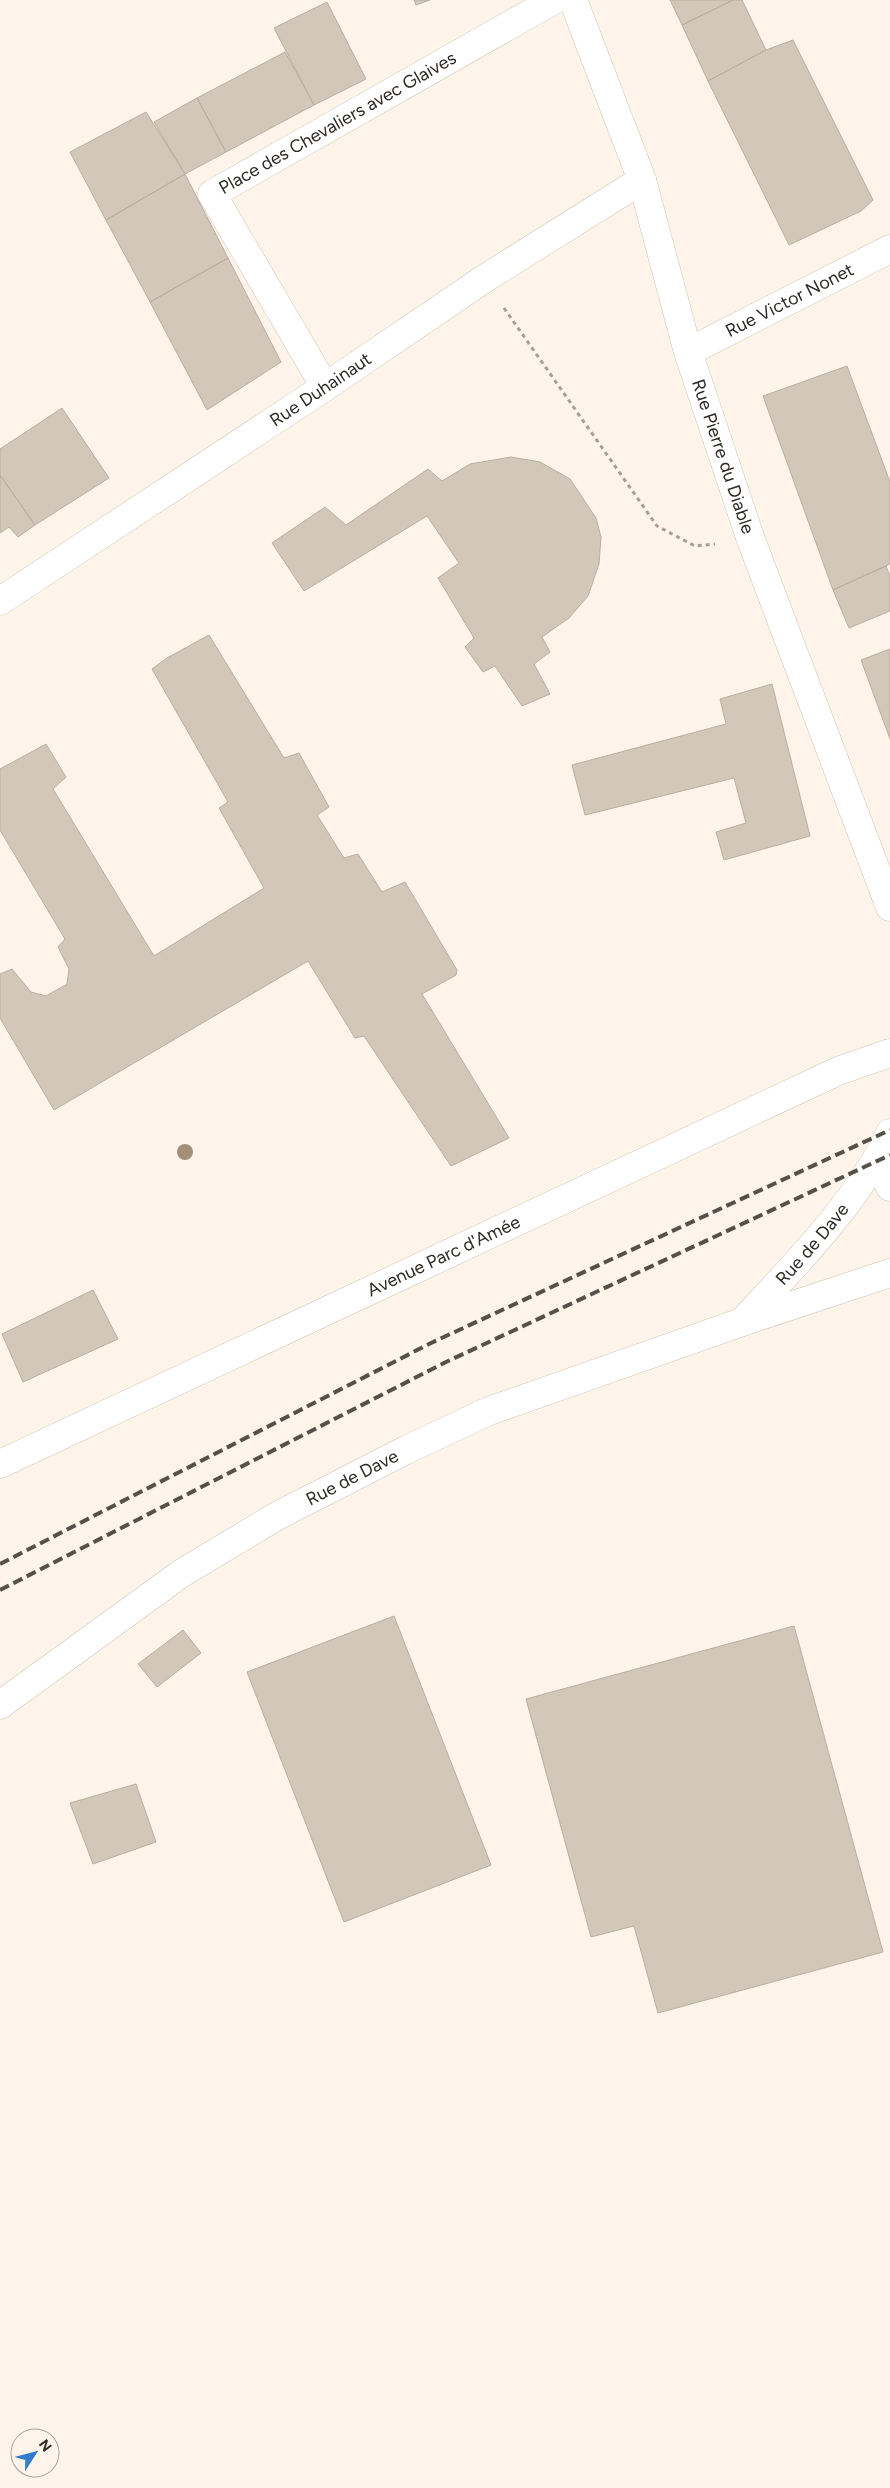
<svg xmlns="http://www.w3.org/2000/svg" width="890" height="2488" viewBox="0 0 890 2488" font-family="Figtree,sans-serif">
	<style>
		.building { fill: #d2c7b9; stroke: #baaea1 }
		.lines { fill: none; stroke-linecap: round; stroke-linejoin: round }
		.minor-casing { stroke: #d0c5b7; stroke-width: 29 }
		.major-casing { stroke: #d0c5b7; stroke-width: 29 }
		.path { stroke: #a79f97; stroke-width: 3; stroke-dasharray: 4 4; stroke-linecap: butt }
		.minor { stroke: #fff; stroke-width: 28 }
		.major { stroke: #fff; stroke-width: 28 }
		.rail { stroke: #56504a; stroke-width: 4; stroke-dasharray: 10 5; stroke-linecap: butt }
		.tree { fill: #a29078 }
		.labels { text-anchor: middle; dominant-baseline: central; stroke-width: 5; stroke-linejoin: round; paint-order: stroke }
		.street-label { font-size: 18px; fill: #2e2924; stroke: #fef4e9 }
	</style>
	<rect width="100%" height="100%" fill="#fef4e9"/>
	<path class="building" d="M414,0H430L416,5Z
		M670,0H733L682,25Z
		M733,0H742L766,50L708,81L682,25Z
		M327,2L366,79L314,105L274,28Z
		M793,40L873,200L861,211L789,245L708,81L766,50Z
		M285,52L314,105L226,152L197,98Z
		M197,98L226,152L185,174L154,122Z
		M146,112L185,174L106,220L70,152Z
		M185,174L228,258L150,302L106,220Z
		M228,258L281,362L207,410L150,302Z
		M847,366L890,482V564L833,590L763,396Z
		M62,408L109,478L35,525L0,475V449Z
		M511,457L540,462L570,479L596,518L601,537L599,564L588,596L569,618L542,637L550,652L534,664L550,694L522,706L495,666L483,672L465,647L474,638L438,578L459,563L427,516L304,591L272,543L325,507L346,525L428,469L442,481L470,464Z
		M0,475L35,525L18,537L9,527L0,533Z
		M886,566L890,576V611L849,628L833,590Z
		M209,635L284,758L299,753L329,807L317,815L344,858L358,854L382,892L405,882L457,970L456,975L422,994L509,1138L451,1166L364,1036L355,1038L308,961L54,1110L0,1018V974L12,969L31,992L46,996L67,984L69,969L58,947L65,939L0,830V769L46,744L66,777L53,789L154,956L264,888L219,808L228,802L152,669L167,658Z
		M890,649V739L861,660Z
		M772,684L810,836L724,860L716,832L746,823L734,778L585,815L572,765L726,724L720,699Z
		M93,1290L118,1339L23,1382L2,1334Z
		M394,1616L491,1865L344,1922L247,1672Z
		M794,1626L883,1952L658,2013L634,1926L591,1937L526,1699Z
		M183,1630L201,1653L157,1687L138,1664Z
		M136,1784L156,1842L93,1864L70,1803Z"/>
	<g class="lines">
		<defs>
			<g id="minor">
				<path id="s1" d="M573,0L642,180L688,352L751,540L890,907"/>
				<path id="s2" d="M688,352L890,249"/>
				<path id="s3" d="M325,387L212,194L554,0"/>
				<path id="s4" d="M0,601L325,387L484,279L642,180"/>
				<path id="s5" d="M0,1464L838,1071L890,1053"/>
			</g>
			<g id="major">
				<path d="M877,1160L890,1187"/>
				<path id="s6" d="M744,1320C794,1266 859,1200 890,1133"/>
				<path id="s7" d="M0,1705L182,1573L277,1516L406,1450L489,1411L742,1322L890,1273"/>
			</g>
		</defs>
		<use href="#minor" class="minor-casing"/>
		<use href="#major" class="major-casing"/>
		<path class="path" d="M504,308L657,526L695,546L715,544"/>
		<use href="#minor" class="minor"/>
		<use href="#major" class="major"/>
		<path class="rail" d="M0,1564L431,1343L890,1130
			M0,1590L446,1362L890,1155"/>
	</g>
	<circle class="tree" cx="185" cy="1152" r="8"/>
	<g class="labels">
		<g class="street-label">
			<text stroke="none"><textPath href="#s3" startOffset="368">Place des Chevaliers avec Glaives</textPath></text>
			<text stroke="none"><textPath href="#s2" startOffset="114">Rue Victor Nonet</textPath></text>
			<text stroke="none"><textPath href="#s4" startOffset="384">Rue Duhainaut</textPath></text>
			<text stroke="none"><textPath href="#s1" startOffset="481">Rue Pierre du Diable</textPath></text>
			<text stroke="none"><textPath href="#s6" startOffset="102">Rue de Dave</textPath></text>
			<text stroke="none"><textPath href="#s5" startOffset="490">Avenue Parc d'Amée</textPath></text>
			<text stroke="none"><textPath href="#s7" startOffset="420">Rue de Dave</textPath></text>
		</g>
	</g>
	<g transform="translate(35 2453) rotate(54)"><circle r="24" fill="#fef4e9" stroke="#aba39a"/>
	<path d="M0-4L9 19L0 12L-9 19Z" fill="#317dcd"/>
	<text y="-8" font-size="14" font-weight="bold" text-anchor="middle" fill="#2e2924">N</text>
	</g>
</svg>
